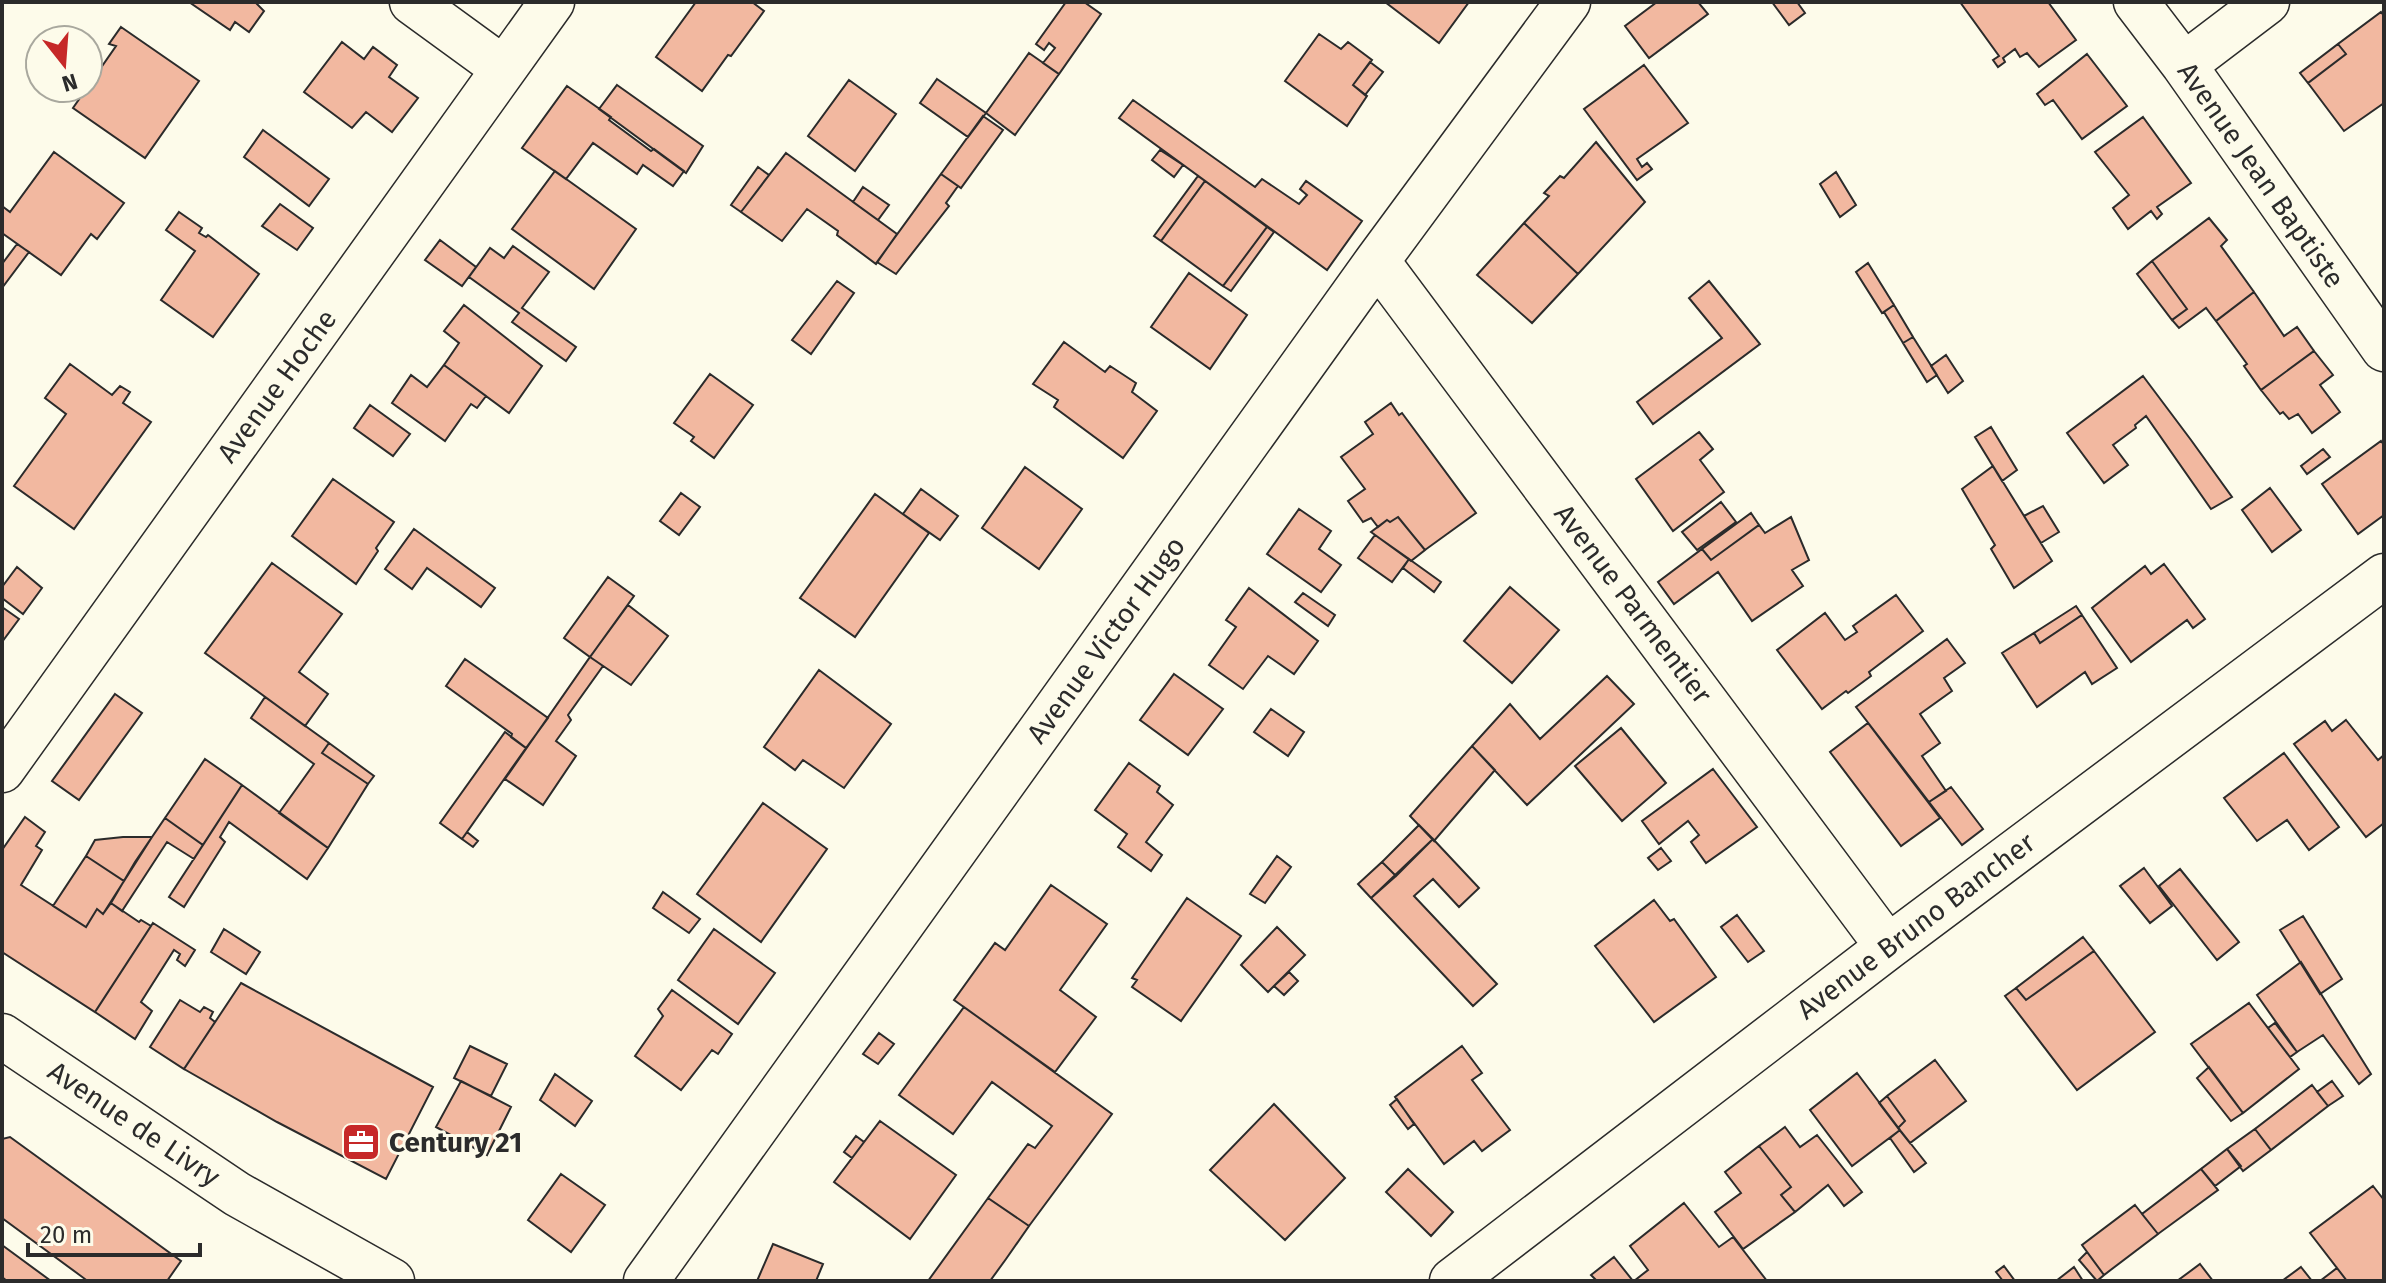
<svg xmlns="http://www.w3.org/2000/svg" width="2386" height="1283" viewBox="0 0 2386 1283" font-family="'Fira Sans',sans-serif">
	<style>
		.building { fill: #f2b8a0; stroke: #2b2b2b; stroke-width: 2 }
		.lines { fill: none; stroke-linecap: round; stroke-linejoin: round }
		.street-casing { stroke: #2b2b2b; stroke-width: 47 }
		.secondary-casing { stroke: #2b2b2b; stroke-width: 47 }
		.street { stroke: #fdfbea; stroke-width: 44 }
		.secondary { stroke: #fdfbea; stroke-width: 44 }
		.labels { text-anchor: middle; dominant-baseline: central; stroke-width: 6; stroke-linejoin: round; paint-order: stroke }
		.street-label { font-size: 28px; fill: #2b2b2b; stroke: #fdfbea }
		.poi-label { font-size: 28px; font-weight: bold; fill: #2b2b2b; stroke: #fdfbea; text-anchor: start }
	</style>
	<rect width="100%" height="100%" fill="#fdfbea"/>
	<path class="building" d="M189,2H255L264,11L249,32L235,22L230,30Z
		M696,2H752L764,11L731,56L728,55L702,91L656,57Z
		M1066,2H1084L1101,14L1059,74L1043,63L1055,48L1049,43L1044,50L1036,44Z
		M1385,2H1469L1439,43Z
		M1657,2H1698L1708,14L1649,58L1625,26Z
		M1772,2H1797L1805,13L1789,25Z
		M1960,2H2048L2076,40L2039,67L2027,53L2020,57L2015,49L2003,58L2005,62L1998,67L1993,60L1999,56Z
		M2381,12L2384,16V103L2344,131L2308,83L2346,54L2338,44Z
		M121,27L199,81L145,158L73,108L116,46L109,44Z
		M1319,34L1341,49L1348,42L1372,60L1353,85L1367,96L1347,126L1285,81Z
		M342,42L364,59L373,47L397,65L389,77L418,98L392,132L366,112L352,128L304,92Z
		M2338,44L2346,54L2308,83L2300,73Z
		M1029,53L1059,74L1015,135L986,113Z
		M2087,54L2127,106L2082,139L2053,100L2045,105L2037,94Z
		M1370,62L1383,72L1365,95L1353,85Z
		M1644,65L1688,123L1637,159L1642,167L1647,163L1652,169L1637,180L1584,109Z
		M937,79L986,113L968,137L920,103Z
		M849,80L896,114L855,171L808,136Z
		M617,85L703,146L686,173L599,109Z
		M567,86L611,117L609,120L651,151L654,149L684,171L673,186L643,165L637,174L593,143L566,179L522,148Z
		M1133,100L1255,187L1262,179L1299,204L1307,195L1300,189L1306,181L1362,221L1327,270L1119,118Z
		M983,116L1003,130L961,188L941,174Z
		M2143,117L2191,183L2157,207L2162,214L2157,219L2151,211L2128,229L2113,208L2129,195L2095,152Z
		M263,130L329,179L309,206L244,157Z
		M1596,142L1645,202L1578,274L1524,223L1549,196L1544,193L1560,176L1564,178Z
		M1160,150L1183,165L1174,177L1152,160Z
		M54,152L124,203L97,239L91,234L61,275L2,233V206L10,212Z
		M786,153L897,234L876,264L837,235L838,231L807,209L782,241L741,212Z
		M758,167L769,175L741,212L731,205Z
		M555,171L636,229L594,289L512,229Z
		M1836,172L1856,205L1840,217L1820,184Z
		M941,174L958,186L946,203L949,206L896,274L877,262Z
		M1198,176L1205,181L1161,241L1154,236Z
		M1205,181L1267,227L1223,286L1161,241Z
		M863,187L889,205L878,220L853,202Z
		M280,204L313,228L297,250L262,226Z
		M179,212L202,228L199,233L206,237L208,235L259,274L213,337L161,300L195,251L166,230Z
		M2209,218L2227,240L2221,246L2254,292L2216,321L2206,308L2179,328L2172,320L2187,309L2152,261Z
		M1524,223L1578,274L1532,323L1477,275Z
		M1267,227L1274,232L1231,291L1223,286Z
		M440,240L476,267L462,286L425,260Z
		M17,244L29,252L2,288V264Z
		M513,246L549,272L522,308L576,347L566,361L512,322L519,313L469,277L490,248L504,258Z
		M2152,261L2187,309L2172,320L2137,274Z
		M1868,263L1894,305L1882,313L1856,272Z
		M1189,273L1247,315L1210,369L1151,327Z
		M837,281L854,293L811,354L792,340Z
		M1709,281L1760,344L1653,424L1637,402L1722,338L1689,298Z
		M2254,292L2284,336L2297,327L2314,351L2261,390L2244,366L2247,364L2216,321Z
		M464,305L542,366L509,413L444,365L459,343L444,331Z
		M1894,305L1913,337L1903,343L1884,312Z
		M1913,337L1937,375L1927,382L1903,343Z
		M1064,342L1105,372L1110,366L1136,383L1132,392L1157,411L1123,458L1054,407L1058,400L1033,384Z
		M2314,351L2333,375L2320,385L2340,412L2312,433L2298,414L2289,419L2283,412L2280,414L2261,390Z
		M1946,355L1963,381L1948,393L1931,366Z
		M70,364L112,395L120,386L130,392L123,403L151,422L74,529L14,486L66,414L45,398Z
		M444,365L486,396L477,408L471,404L445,441L392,403L411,375L427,387Z
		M710,374L753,405L714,458L691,441L694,437L674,423Z
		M2143,376L2191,440L2232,497L2211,509L2146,416L2135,425L2136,428L2113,445L2128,465L2104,483L2067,433Z
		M1391,403L1399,415L1402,413L1476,513L1425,550L1398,517L1390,522L1387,520L1378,527L1371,518L1363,522L1348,501L1365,489L1341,457L1373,434L1365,422Z
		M370,405L410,434L393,456L354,428Z
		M1991,427L2017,470L2002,481L1975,437Z
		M1699,432L1713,449L1700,460L1724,492L1673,531L1636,479Z
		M2381,441L2384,445V515L2358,534L2322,484Z
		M2323,449L2330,457L2307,474L2301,466Z
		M1993,466L2052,561L2014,588L1991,549L1995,545L1962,489Z
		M1025,467L1082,509L1039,569L982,528Z
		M333,479L394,522L376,548L378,551L356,584L292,536Z
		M2270,488L2301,530L2272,552L2242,510Z
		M921,489L958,516L940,540L903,514Z
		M681,493L700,507L679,535L660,521Z
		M875,494L929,533L855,637L800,598Z
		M1721,502L1736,522L1697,550L1682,532Z
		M2043,506L2059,532L2041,543L2024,516Z
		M1299,509L1331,531L1319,549L1341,565L1321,592L1267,554Z
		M1751,513L1759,525L1711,560L1702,549Z
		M1398,517L1425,550L1411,561L1371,532L1387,520L1390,522Z
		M1791,517L1809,560L1792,570L1803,586L1752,621L1718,572L1674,604L1658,582L1702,549L1711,560L1759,525L1765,533Z
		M414,529L495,588L481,607L427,568L412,589L385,569Z
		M1375,535L1409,559L1392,582L1358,558Z
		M1409,559L1441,582L1434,592L1403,568Z
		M272,563L342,614L299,672L328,694L305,726L205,653Z
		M2164,564L2205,619L2193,628L2187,620L2131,662L2092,608L2145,566L2151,574Z
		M17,567L42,588L23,614L2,598V587Z
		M608,577L634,596L590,657L564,638Z
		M1510,587L1559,630L1512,683L1464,641Z
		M1249,588L1318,641L1294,674L1268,656L1243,689L1209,665L1236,627L1226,620Z
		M1303,593L1335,615L1328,626L1295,602Z
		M1896,595L1923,631L1869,672L1871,676L1848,693L1846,691L1822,709L1777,650L1825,613L1845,640L1857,632L1853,626Z
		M628,605L668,636L631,685L590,657Z
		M2076,606L2082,615L2040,643L2034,633Z
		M2,607L19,619L2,642Z
		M2082,615L2117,668L2092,684L2085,672L2037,707L2002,653L2034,633L2040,643Z
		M1947,639L1965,663L1944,678L1952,691L1920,714L1940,743L1922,756L1946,791L1929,802L1856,707Z
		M590,657L603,666L568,715L571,720L556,741L576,756L543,805L505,779Z
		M465,659L548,718L526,748L511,737L512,734L446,686Z
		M819,670L891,724L844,788L803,760L795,770L764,747Z
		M1174,674L1223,709L1188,755L1140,720Z
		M1607,676L1634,704L1527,805L1472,746L1510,704L1540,739Z
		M115,694L142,713L79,800L52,781Z
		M265,697L329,743L322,753L368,784L328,848L279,813L314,764L251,718Z
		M1271,709L1304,732L1288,756L1254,732Z
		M2346,720L2378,760L2384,755V823L2366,837L2294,744L2325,721L2332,731Z
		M1868,723L1940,818L1901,846L1830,752Z
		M1621,728L1666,783L1622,821L1575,766Z
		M505,732L526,748L462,839L440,823Z
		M329,743L374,776L368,784L322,753Z
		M1472,746L1495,770L1434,841L1410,816Z
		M2284,753L2339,827L2309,850L2287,820L2257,841L2224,798Z
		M205,759L242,785L203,845L165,818Z
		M1129,763L1160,786L1157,792L1173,805L1146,842L1162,855L1151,871L1118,847L1127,834L1095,810Z
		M1713,769L1757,827L1706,863L1691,842L1699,835L1688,821L1659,844L1642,821Z
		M242,785L328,848L307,879L229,822L220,837L225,842L184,907L169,897Z
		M1951,787L1983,829L1962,845L1929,802Z
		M763,803L827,849L761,942L697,894Z
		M25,817L45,832L36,846L42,850L21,885L86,927L97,909L103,914L111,903L139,922L141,920L151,926L95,1012L2,952V850Z
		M165,818L203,845L194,859L167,842L122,911L111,903L135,862Z
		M1419,825L1433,839L1396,876L1382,862Z
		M467,832L478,841L473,847L462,839Z
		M123,837H152L124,881L86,856L95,840Z
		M1433,839L1479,888L1459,907L1433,879L1414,896L1497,984L1473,1006L1371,898Z
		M1661,848L1671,861L1658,870L1648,858Z
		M86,856L124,881L103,914L97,909L86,927L53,906Z
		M1277,856L1291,867L1265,903L1250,894Z
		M1382,862L1396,876L1371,898L1358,884Z
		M2144,868L2172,906L2150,923L2120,886Z
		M2180,869L2239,942L2217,960L2159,886Z
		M1051,885L1107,924L1060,990L1096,1017L1055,1072L954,1000L995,943L1005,950Z
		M663,892L700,919L689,933L653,908Z
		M1187,898L1241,936L1181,1021L1132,987L1137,980L1132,978Z
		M1654,900L1670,921L1674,919L1716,977L1654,1022L1595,946Z
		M1737,915L1764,951L1748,962L1721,927Z
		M2303,916L2342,979L2320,994L2280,930Z
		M153,923L195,950L185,966L177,960L180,954L174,950L141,1002L152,1011L135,1039L95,1012Z
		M1277,927L1305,955L1268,992L1241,965Z
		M224,929L260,952L246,974L211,952Z
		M714,929L775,973L738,1024L678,980Z
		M2083,937L2094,951L2026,1000L2016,988Z
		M2094,951L2155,1032L2077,1090L2005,996L2016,988L2026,1000Z
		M2301,962L2371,1074L2359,1084L2323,1035L2297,1052L2257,995Z
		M1289,972L1298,981L1284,995L1274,986Z
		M241,983L433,1087L386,1179L277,1122L184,1069Z
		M672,990L732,1034L718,1054L712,1050L681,1090L635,1056L663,1016L658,1009Z
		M180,1000L200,1012L204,1007L213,1012L210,1018L215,1022L184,1069L150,1047Z
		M2249,1003L2299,1069L2243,1113L2191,1044Z
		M964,1007L1112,1114L1029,1226L988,1198L1028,1144L1035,1148L1052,1126L992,1082L953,1134L899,1095Z
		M2275,1023L2297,1052L2290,1057L2268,1028Z
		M879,1033L894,1044L878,1064L863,1054Z
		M470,1046L507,1064L491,1096L454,1078Z
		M1462,1046L1482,1073L1472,1080L1510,1130L1482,1151L1474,1141L1444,1164L1395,1097Z
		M1935,1060L1966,1101L1910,1143L1898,1128L1905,1121L1887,1096Z
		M2209,1067L2243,1113L2231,1121L2197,1078Z
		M1857,1073L1900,1130L1852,1166L1810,1110Z
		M555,1074L592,1101L575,1126L540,1100Z
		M461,1081L511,1107L487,1155L436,1127Z
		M2332,1081L2343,1096L2328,1106L2317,1092Z
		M2312,1085L2328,1106L2271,1150L2255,1129Z
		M1887,1096L1905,1121L1898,1128L1879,1103Z
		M1397,1099L1414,1124L1408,1129L1390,1105Z
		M1274,1104L1345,1178L1285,1240L1210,1170Z
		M880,1121L956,1175L910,1239L834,1182Z
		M1785,1127L1800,1147L1817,1135L1862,1192L1844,1206L1828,1185L1795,1212L1781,1195L1791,1187L1759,1146Z
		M2255,1129L2271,1150L2243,1171L2227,1149Z
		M1900,1130L1926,1163L1914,1172L1890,1138Z
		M856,1136L864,1142L852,1158L844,1152Z
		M10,1137L181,1261L167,1281H83L85,1279L2,1218V1139Z
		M1759,1146L1791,1187L1781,1195L1795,1212L1743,1249L1715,1212L1741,1193L1725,1172Z
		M2227,1149L2241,1166L2215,1186L2201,1169Z
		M1408,1169L1453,1212L1431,1236L1386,1192Z
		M2201,1169L2218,1190L2158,1234L2142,1214Z
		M561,1174L605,1205L571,1252L528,1220Z
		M2373,1186L2384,1200V1281H2347L2310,1233Z
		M988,1198L1029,1226L1006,1259L990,1281H928Z
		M1684,1203L1719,1247L1733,1237L1767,1281H1634L1648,1270L1630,1246Z
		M2135,1205L2158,1234L2104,1275L2082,1245Z
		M773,1244L823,1264L816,1281H757Z
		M2,1245L51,1281H7L2,1277Z
		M2087,1252L2104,1275L2097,1281L2079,1260Z
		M1614,1257L1633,1281H1597L1591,1275Z
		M2200,1264L2213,1281H2177Z
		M2004,1266L2015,1281H2003L1996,1272Z
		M2074,1267L2083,1281H2056Z
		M2301,1267L2312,1281H2282Z
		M2337,1268L2347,1281H2320Z"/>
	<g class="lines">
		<defs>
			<path id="street" d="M412,2L504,69
				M2136,2L2184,65L2384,349
				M2184,65L2267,2
				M1377,261L1888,947
				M2,770L552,2
				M646,1281L1377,261L1568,2
				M1452,1281L1888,947L2384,576"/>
			<path id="secondary" d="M2,1036L237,1194L392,1281"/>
		</defs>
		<use href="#street" class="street-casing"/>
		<use href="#secondary" class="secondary-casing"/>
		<use href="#street" class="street"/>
		<use href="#secondary" class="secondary"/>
	</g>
	<defs>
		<symbol id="office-square" viewBox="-11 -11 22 22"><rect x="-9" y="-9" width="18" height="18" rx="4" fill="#c62828" stroke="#fdfbea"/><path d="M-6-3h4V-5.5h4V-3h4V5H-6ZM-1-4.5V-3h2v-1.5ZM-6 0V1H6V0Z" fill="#fff"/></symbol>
	</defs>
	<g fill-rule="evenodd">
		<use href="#office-square" x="339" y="1120" width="44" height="44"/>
	</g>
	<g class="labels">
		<g class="street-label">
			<text transform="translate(2261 175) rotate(55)">Avenue Jean Baptiste</text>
			<text transform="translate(277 386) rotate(-54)">Avenue Hoche</text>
			<text transform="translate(1633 604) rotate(53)">Avenue Parmentier</text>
			<text transform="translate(1106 640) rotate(-54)">Avenue Victor Hugo</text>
			<text transform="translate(1916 926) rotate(-37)">Avenue Bruno Bancher</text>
			<text transform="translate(134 1124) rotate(34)">Avenue de Livry</text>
		</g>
		<g class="poi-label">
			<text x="389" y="1142">Century 21</text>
		</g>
	</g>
	<rect width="2386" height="1283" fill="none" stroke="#2b2b2b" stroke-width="8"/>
	<g transform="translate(64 64) rotate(163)"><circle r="38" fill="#fdfbea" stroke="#a9a89e" stroke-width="2"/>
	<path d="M0-6L14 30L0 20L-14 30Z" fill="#c62828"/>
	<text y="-12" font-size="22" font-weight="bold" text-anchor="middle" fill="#2b2b2b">N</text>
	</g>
	<path d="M28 1243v12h172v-12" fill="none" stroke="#2b2b2b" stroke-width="4"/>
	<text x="40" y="1243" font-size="24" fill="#2b2b2b" stroke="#fdfbea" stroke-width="6" paint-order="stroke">20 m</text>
</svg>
